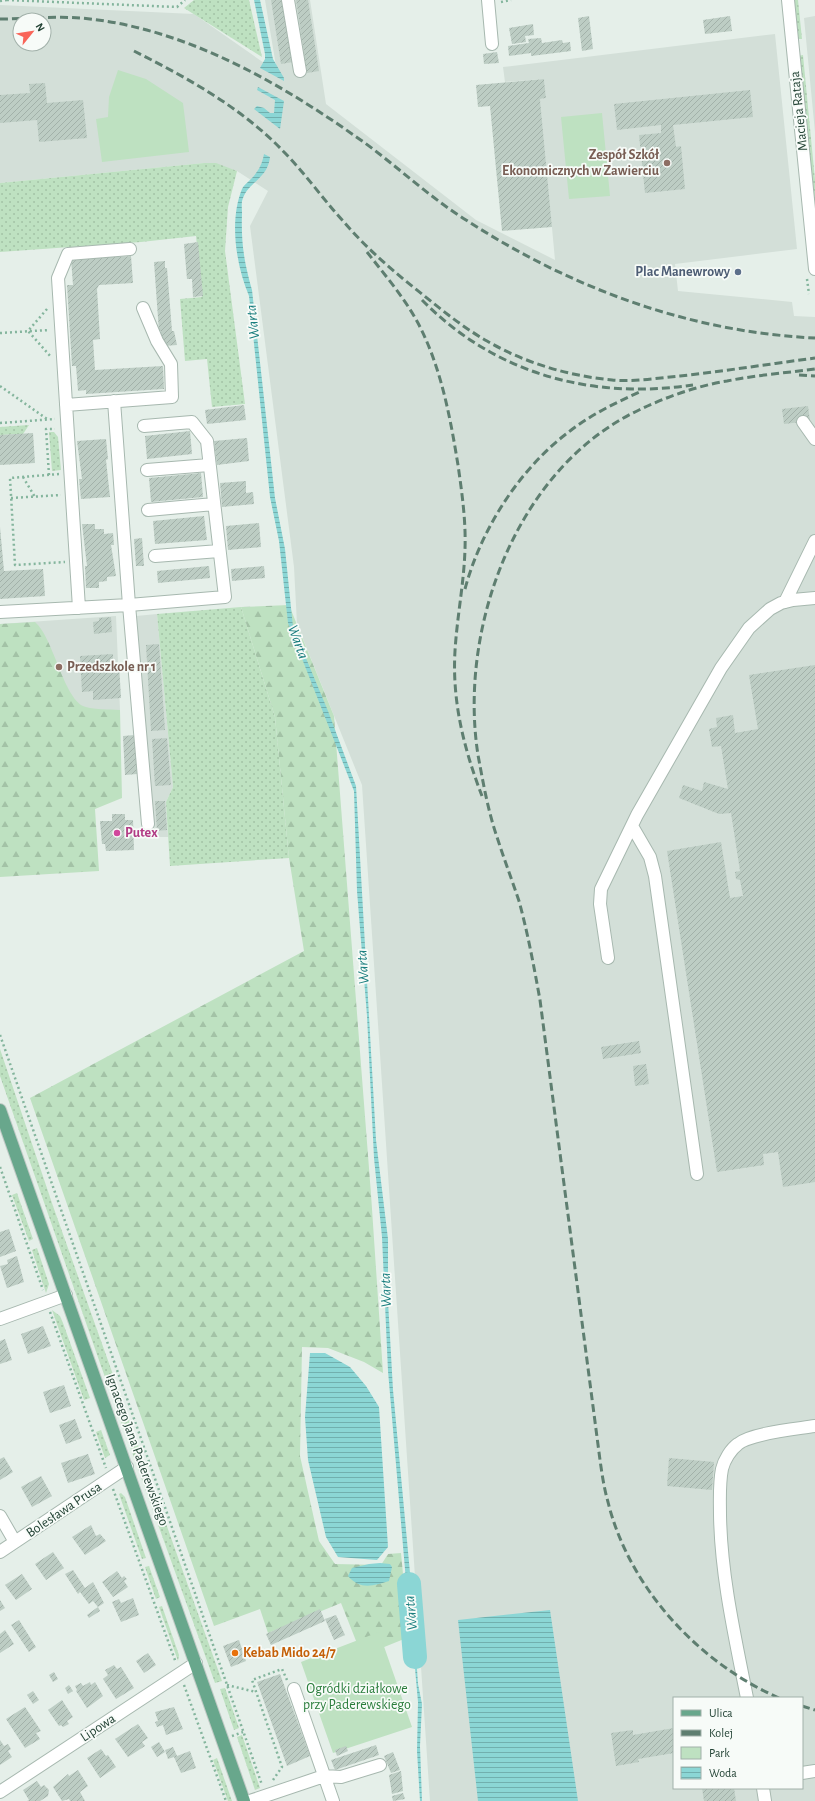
<svg xmlns="http://www.w3.org/2000/svg" width="815" height="1801" viewBox="0 0 815 1801" font-family="'Alegreya Sans',sans-serif">
	<style>
		.built { fill: #d3dfd8; fill-rule: evenodd }
		.grass { fill: url(#grass-dots) }
		.forest { fill: url(#forest-firs) }
		.park { fill: #bee1c1 }
		.water { fill: url(#water-rules) }
		.lines { fill: none; stroke-linecap: round; stroke-linejoin: round }
		.river { stroke: #8bd6d5; stroke-width: 24 }
		.building { fill: url(#building-hatch) }
		.minor-casing { stroke: #a7b8af; stroke-width: 14 }
		.major-casing { stroke: #c1cac6; stroke-width: 14 }
		.path { stroke: #84b59d; stroke-width: 2.5; stroke-dasharray: 2 3; stroke-linecap: butt }
		.minor { stroke: #fff; stroke-width: 12 }
		.major { stroke: #68a78c; stroke-width: 12 }
		.rail { stroke: #5e7e70; stroke-width: 3; stroke-dasharray: 8 4; stroke-linecap: butt }
		.education-dot { fill: #8d6e63; stroke: #f7fbf8; stroke-width: 1.5 }
		.service-dot { fill: #5c6f8a; stroke: #f7fbf8; stroke-width: 1.5 }
		.hotel-dot { fill: #d1479c; stroke: #f7fbf8; stroke-width: 1.5 }
		.food-dot { fill: #e8710a; stroke: #f7fbf8; stroke-width: 1.5 }
		.labels { text-anchor: middle; dominant-baseline: central; stroke-width: 3.5; stroke-linejoin: round; paint-order: stroke }
		.street-label { font-size: 14px; fill: #234335; stroke: #f7fbf8 }
		.education-label { font-size: 14px; font-weight: bold; fill: #785e54; stroke: #f7fbf8; text-anchor: end }
		.service-label { font-size: 14px; font-weight: bold; fill: #4e5e75; stroke: #f7fbf8; text-anchor: end }
		.hotel-label { font-size: 14px; font-weight: bold; fill: #b23c85; stroke: #f7fbf8; text-anchor: start }
		.food-label { font-size: 14px; font-weight: bold; fill: #c56008; stroke: #f7fbf8; text-anchor: start }
		.park-label { font-size: 14px; fill: #2a7d3c; stroke: #f7fbf8 }
		.water-label { font-size: 15px; font-style: italic; fill: #187d7d; stroke: #f7fbf8 }
	</style>
	<defs>
		<pattern id="grass-dots" width="8" height="8" patternUnits="userSpaceOnUse"><rect width="8" height="8" fill="#bee1c1"/><path d="M2 2h.1M6 6h.1" fill="none" stroke="#a3c2a6" stroke-width="1.8" stroke-linecap="round"/></pattern>
		<pattern id="forest-firs" width="22" height="20" patternUnits="userSpaceOnUse"><rect width="22" height="20" fill="#bee1c1"/><path d="M5 1l3.5 6h-7zM16 11l3.5 6h-7z" fill="#a3c2a6"/></pattern>
		<pattern id="water-rules" width="6" height="5" patternUnits="userSpaceOnUse"><rect width="6" height="5" fill="#8bd6d5"/><path d="M0 2.5h6" fill="none" stroke="#71afae"/></pattern>
		<pattern id="building-hatch" width="6" height="6" patternUnits="userSpaceOnUse"><rect width="6" height="6" fill="#bdcdc4"/><path d="M-1 1l2-2M0 6l6-6M5 7l2-2" fill="none" stroke="#a2b1a9"/></pattern>
	</defs>
	<rect width="100%" height="100%" fill="#e5efe9"/>
	<path class="built" d="M265,0H310L326,104L476,220L555,260L540,99L546,98L544,79L505,82L503,67L775,34L797,249L675,264L678,291L792,302L794,316L815,317V1801H430L362,785L297,624L294,567L250,226L268,191L237,171L204,163L0,183V5L194,14L277,72ZM20,20H44V44H20ZM674,1698H802V1788H674Z
		M815,16V132L804,18Z
		M157,614L173,787L166,802L168,837H155L136,616Z
		M116,616L120,710L0,719V624Z"/>
	<path class="grass" d="M194,0H249L262,57L184,8Z
		M793,0H798L802,39H798Z
		M803,55L815,180V207L814,208L798,56Z
		M204,163H216L237,171L228,207L225,251L245,404L212,407L207,359L185,361L180,299L202,297L196,236L141,242L0,252V183Z
		M29,425L23,434L0,435V427Z
		M49,432H54L58,437L61,470L52,471Z
		M241,607L275,717L289,858L170,866L166,802L173,787L157,614Z
		M0,1049L53,1206L222,1681L215,1683L101,1366L0,1076Z
		M17,1193L33,1239L29,1241L12,1195Z
		M37,1248L49,1284L46,1293L32,1250Z
		M52,1310L60,1316L63,1323L90,1398L84,1400Z
		M101,1430L110,1455L105,1458L96,1432Z
		M121,1493L125,1497L146,1558L142,1559L119,1494Z
		M149,1566L160,1597L156,1599L145,1567Z
		M162,1606L179,1655L178,1661L159,1607Z
		M225,1688L239,1728L234,1730L220,1689Z
		M242,1735L260,1788L255,1790L237,1737Z
		M217,1758L232,1801H228L213,1760Z"/>
	<path class="forest" d="M289,605L334,716L371,1194L383,1373L364,1362L328,1348L302,1347L300,1456L319,1541L335,1564L381,1565L388,1554L401,1553L409,1637L362,1656L341,1603L268,1633L260,1609L214,1626L30,1098L304,951L289,858L275,717L241,607Z
		M35,622C54,638 64,702 86,707C96,710 109,709 120,710L122,798L95,809L99,871L0,877V624Z"/>
	<path class="park" d="M118,70L146,79L183,103L189,152L102,162L96,119L108,117L109,97Z
		M602,113L610,196L569,199L561,117Z
		M379,1632L412,1727L333,1753L301,1662Z"/>
	<path class="water" d="M254,0H260L273,59L284,78V81L260,68L265,59V54Z
		M258,87L284,101L280,129L254,109L257,106L264,108L270,113H274L275,100L257,90Z
		M264,154L270,157C268,178 249,182 243,198C241,202 242,209 242,213C241,244 244,261 252,290L275,498L285,549L293,627L328,711L356,786L376,1140L388,1239V1301L393,1390L414,1616H409L388,1371L382,1237L374,1158L367,1016L357,891L354,791L288,623L279,541L270,497L249,296C236,265 229,221 242,189C243,186 247,183 250,180C258,172 262,165 264,154Z
		M310,1353H325L350,1367L366,1386L379,1407L388,1547L377,1560L338,1557L326,1537L308,1460L305,1417Z
		M380,1563L390,1564L392,1567L389,1581C373,1586 360,1590 348,1576L352,1568L369,1564Z
		M550,1610L578,1801H478L458,1620Z
		M411,1624H414L418,1684L422,1704L420,1746L422,1801H420L417,1751L418,1702Z"/>
	<g class="lines">
		<path class="river" d="M409,1584L415,1657"/>
	</g>
	<path class="building" d="M271,0H283L293,62L281,64Z
		M296,0H308L319,71L307,73Z
		M589,16L593,49L582,51L578,18Z
		M730,16L732,31L705,34L703,20Z
		M533,24L534,35L525,36L526,42L512,44L509,28Z
		M541,38L542,43L562,40L563,43L570,42L571,51L531,56V53L509,56L508,46L529,43L528,39Z
		M497,52L499,63L484,64L483,54Z
		M544,79L546,98L540,99L552,227L502,231L490,106L478,107L476,85Z
		M45,83L47,103L83,100L87,138L39,142L37,120L0,123V95L30,93L29,84Z
		M750,90L753,117L673,125L676,147L681,146L685,189L645,193L639,135L661,133V125L617,130L614,104Z
		M198,242L203,296L193,297L192,279H187L184,244Z
		M117,253L118,257L131,256L133,283L99,285L97,289L100,339L93,340L95,370L163,366L164,389L86,394V390L78,391L76,366H72L67,285H73L71,259Z
		M165,261V268H167L172,331H174L177,345L164,346L163,339H161V331L159,332L154,262Z
		M244,405L246,420L207,424L205,410Z
		M808,406L810,421L784,424L782,409Z
		M190,431L192,454L147,459L145,436Z
		M33,433L35,463L0,465V435Z
		M247,438L249,461L217,465L214,441Z
		M106,439L108,459L106,460L110,497L81,499L79,479H82L77,441Z
		M201,473L203,497L151,502L149,478Z
		M246,481V493L253,492L254,504L222,507L220,483Z
		M204,516L207,540L155,544L153,521Z
		M259,523L261,547L228,550L226,526Z
		M82,524H95V529H104V534L113,533L114,545H111L116,576L107,577V581L99,582V588H86L85,566H87Z
		M0,527L4,571L43,569L45,596L0,599Z
		M142,538L144,566H136L134,539Z
		M209,566L210,578L158,583L157,571Z
		M264,566L265,578L232,581L231,569Z
		M111,617L112,632L94,634L93,622L99,621V618Z
		M159,644L165,730L151,731L146,645Z
		M113,654V664H119L121,698L93,700V691L82,692L80,656Z
		M815,665V1182L783,1187L778,1152L763,1154L764,1165L717,1172L667,851L721,842L730,898L743,896L740,880L736,879L735,872L740,871L731,813L719,814L679,798L683,785L702,791L704,782L728,789L721,746L712,747L709,729L717,727L716,718L733,715L735,733L758,729L749,675Z
		M135,735L137,774L125,775L123,736Z
		M167,738L171,785L155,786L152,739Z
		M155,801H165L167,830L157,831Z
		M112,814H125V820H133L134,850L106,851L105,844H102L100,821H112Z
		M639,1041L641,1053L603,1059L601,1047Z
		M646,1064L649,1084L635,1086L633,1066Z
		M9,1229L16,1251L0,1257V1232Z
		M17,1256L24,1282L7,1288L0,1266L8,1264L7,1260Z
		M43,1326L51,1346L28,1354L21,1334Z
		M5,1339L12,1360L0,1364V1341Z
		M64,1385L71,1406L50,1413L43,1392Z
		M75,1419L82,1438L66,1444L59,1425Z
		M88,1454L95,1474L68,1483L61,1463Z
		M4,1457L13,1472L0,1480V1459Z
		M669,1458L714,1462L712,1490L667,1486Z
		M41,1476L52,1496L32,1507L21,1487Z
		M91,1525L96,1536L100,1534L106,1541L85,1555L72,1537Z
		M53,1552L64,1568L46,1580L35,1564Z
		M73,1570L85,1588L93,1582L104,1603L98,1607L93,1601L89,1604L80,1592L78,1594L65,1574Z
		M117,1571L122,1578L124,1576L127,1579L124,1581L128,1587L113,1597L102,1582Z
		M22,1574L32,1589L16,1600L5,1585Z
		M133,1598L139,1615L121,1622L112,1602L119,1599L121,1603Z
		M0,1600L5,1608L0,1611Z
		M98,1607L100,1611L89,1618L87,1615Z
		M320,1609L325,1621L271,1645L266,1634Z
		M336,1615L345,1635L334,1640L325,1619Z
		M19,1620L36,1647L29,1652L11,1625Z
		M5,1630L14,1644L0,1653V1634Z
		M239,1640L246,1661L231,1667L223,1646Z
		M148,1653L156,1665L144,1673L136,1661Z
		M114,1665L117,1669L121,1667L134,1688L116,1699L103,1679L108,1675L105,1670Z
		M54,1672L58,1679L53,1682L49,1675Z
		M280,1674L310,1756L287,1766L257,1682Z
		M90,1682L91,1685L95,1682L103,1696L87,1708L76,1691L77,1690L75,1686L81,1683L83,1686Z
		M69,1685L73,1691L68,1694L65,1688Z
		M33,1691L39,1700L33,1704L27,1695Z
		M62,1700L73,1717L67,1721L69,1724L63,1727L61,1725L59,1726L48,1710Z
		M25,1707L41,1731L36,1733L40,1739L25,1748L6,1719Z
		M174,1707L183,1729L166,1735L163,1725L157,1727L155,1722L158,1721L155,1712Z
		M138,1724L148,1738L142,1742L145,1746L128,1757L115,1739Z
		M674,1728V1753L638,1759L639,1762L616,1766L611,1733L633,1730V1735Z
		M0,1740L4,1746L8,1744L11,1749L8,1751L12,1757L0,1765Z
		M159,1742L165,1752L157,1757L151,1747Z
		M376,1745L379,1755L335,1770L331,1760Z
		M346,1746L348,1751L337,1756L335,1750Z
		M173,1747L177,1756L190,1751L196,1768L181,1773L174,1757L168,1759L165,1750Z
		M101,1749L106,1756L108,1755L116,1767L100,1778L87,1758Z
		M393,1752L400,1770L391,1773L384,1756Z
		M78,1770L88,1786L80,1792L85,1801H70L69,1799L62,1801L53,1787L68,1774L69,1776Z
		M401,1771L403,1791L392,1794L389,1775Z
		M37,1781L41,1787L44,1785L49,1790L48,1796L40,1801H27L29,1800L23,1790Z
		M702,1788H734L736,1801H704Z
		M403,1793L405,1799L393,1801L392,1796Z"/>
	<g class="lines">
		<defs>
			<path id="minor" d="M288,0L300,71
				M488,0L492,44
				M788,0L815,269
				M114,401L129,605L148,824
				M66,405L172,397L171,364L157,341L143,308
				M803,422L815,439
				M147,470L209,465
				M148,510L214,504
				M155,556L219,551
				M785,602L815,541
				M79,608L58,278L68,254L130,249
				M0,612L129,605L225,597L207,441L192,422L144,426
				M632,826L650,857L655,876L697,1174
				M608,958L600,904L601,889L637,815L721,668L749,628L770,609L781,603L793,600L815,598
				M0,1319L66,1295
				M0,1516L15,1542
				M0,1552L127,1467
				M294,1689L333,1801
				M747,1698C735,1637 721,1576 720,1515C720,1500 719,1484 722,1469C724,1460 731,1449 738,1444C751,1433 797,1429 815,1426
				M802,1773L815,1771
				M763,1788L765,1801
				M0,1792L196,1663
				M250,1801L324,1776L341,1777L380,1765"/>
			<path id="major" d="M0,1110L244,1801"/>
		</defs>
		<use href="#minor" class="minor-casing"/>
		<use href="#major" class="major-casing"/>
		<path class="path" d="M7,0L177,7L185,0
			M0,1L7,0
			M501,2L511,0
			M807,279L809,294
			M47,309L28,331L51,357
			M0,333L49,330
			M0,386L47,419
			M0,423L55,419
			M59,474L10,478L15,565L65,562
			M49,475L46,429H55
			M23,477L35,497
			M11,498L61,495
			M0,1035L262,1785
			M0,1167L43,1290
			M50,1312L106,1468
			M113,1489L176,1663
			M184,1685L226,1801
			M227,1685L256,1692
			M232,1736L243,1732
			M273,1780L282,1767L252,1680L282,1669L287,1680"/>
		<use href="#minor" class="minor"/>
		<use href="#major" class="major"/>
		<path class="rail" d="M0,19C27,19 55,16 81,18C181,27 274,79 355,136C393,162 426,195 466,220C571,288 689,332 815,338
			M134,51C186,77 242,108 283,151C305,173 322,198 343,221C366,248 394,272 422,294C443,311 464,328 487,341C525,363 569,376 612,380C634,382 658,378 680,376C725,371 770,364 815,358
			M367,252C384,274 404,297 418,323C441,367 450,416 458,465C462,493 466,521 465,549C464,583 457,617 455,651C452,702 464,749 482,796
			M422,300C495,374 591,400 693,385
			M799,375L815,376
			M465,589C481,529 520,468 570,431C592,414 617,402 642,391
			M779,1698C699,1663 629,1588 608,1502C604,1488 602,1474 600,1460L540,1000C534,967 528,934 519,901C512,880 504,859 497,837C488,811 483,782 478,755C458,627 517,467 639,410C666,397 697,386 727,381C756,375 786,373 815,369
			M802,1706L815,1710"/>
	</g>
	<g class="education-dot">
		<circle cx="667" cy="163" r="4"/>
		<circle cx="59" cy="667" r="4"/>
	</g>
	<circle class="service-dot" cx="738" cy="272" r="4"/>
	<circle class="hotel-dot" cx="117" cy="833" r="4"/>
	<circle class="food-dot" cx="235" cy="1653" r="4"/>
	<g class="labels">
		<g class="street-label">
			<text transform="translate(799 111) rotate(-96)">Macieja Rataja</text>
			<text transform="translate(137 1450) rotate(70)">Ignacego Jana Paderewskiego</text>
			<text transform="translate(64 1510) rotate(-34)">Bolesława Prusa</text>
			<text transform="translate(98 1728) rotate(-33)">Lipowa</text>
		</g>
		<g class="education-label">
			<text x="659" y="155">Zespół Szkół<tspan x="659" dy="16">Ekonomicznych w Zawierciu</tspan></text>
			<text x="67" y="667" text-anchor="start">Przedszkole nr 1</text>
		</g>
		<g class="service-label">
			<text x="730" y="272">Plac Manewrowy</text>
		</g>
		<g class="hotel-label">
			<text x="125" y="833">Putex</text>
		</g>
		<g class="food-label">
			<text x="243" y="1653">Kebab Mido 24/7</text>
		</g>
		<g class="park-label">
			<text x="357" y="1689">Ogródki działkowe<tspan x="357" dy="16">przy Paderewskiego</tspan></text>
		</g>
		<g class="water-label">
			<text transform="translate(253 322) rotate(-96)">Warta</text>
			<text transform="translate(298 642) rotate(70)">Warta</text>
			<text transform="translate(363 967) rotate(-94)">Warta</text>
			<text transform="translate(386 1290) rotate(-92)">Warta</text>
			<text transform="translate(411 1613) rotate(-95)">Warta</text>
		</g>
	</g>
	<rect x="673" y="1697" width="130" height="92" fill="#f7fbf8" stroke="#a2b1aa"/>
	<rect x="681" y="1710" width="20" height="6" fill="#68a78c" stroke="#a2b1aa"/>
	<text x="709" y="1717" font-size="12" fill="#234335">Ulica</text>
	<rect x="681" y="1730" width="20" height="6" fill="#5e7e70" stroke="#a2b1aa"/>
	<text x="709" y="1737" font-size="12" fill="#234335">Kolej</text>
	<rect x="681" y="1747" width="20" height="12" fill="#bee1c1" stroke="#a2b1aa"/>
	<text x="709" y="1757" font-size="12" fill="#234335">Park</text>
	<rect x="681" y="1767" width="20" height="12" fill="url(#water-rules)" stroke="#a2b1aa"/>
	<text x="709" y="1777" font-size="12" fill="#234335">Woda</text>
	<g transform="translate(32 32) rotate(60)"><circle r="19" fill="#f7fbf8" stroke="#a2b1aa"/>
	<path d="M0-3L7 15L0 10L-7 15Z" fill="#f96559"/>
	<text y="-6" font-size="11" font-weight="bold" text-anchor="middle" fill="#234335">N</text>
	</g>
</svg>
